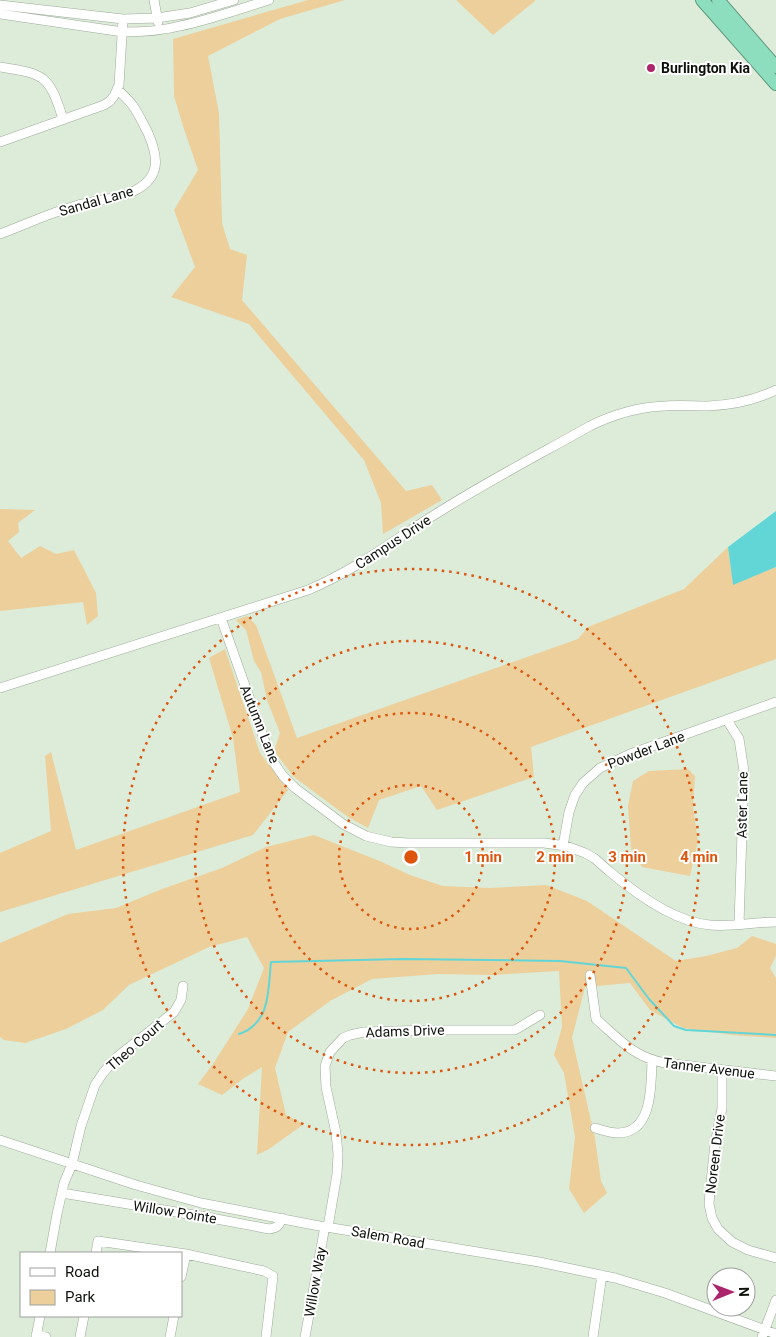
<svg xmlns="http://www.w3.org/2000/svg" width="776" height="1337" viewBox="0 0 776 1337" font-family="Roboto,sans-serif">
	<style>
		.green { fill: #edcf9b }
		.water { fill: #62d6d7 }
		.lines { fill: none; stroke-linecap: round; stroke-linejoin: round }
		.stream { stroke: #62d6d7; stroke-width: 2 }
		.minor-casing { stroke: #9cab98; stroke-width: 10 }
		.highway-casing { stroke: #60977f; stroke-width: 14 }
		.minor { stroke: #fff; stroke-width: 9 }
		.highway { stroke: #8ddebe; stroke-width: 12 }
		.ring { fill: none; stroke: #dd550c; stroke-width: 2.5; stroke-dasharray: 2.5 5 }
		.poi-dot { fill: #ac256c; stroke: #fff; stroke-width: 2 }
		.labels { text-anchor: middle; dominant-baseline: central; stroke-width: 4; stroke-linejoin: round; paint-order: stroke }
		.poi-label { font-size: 14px; font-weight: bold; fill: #0d120b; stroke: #fff; text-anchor: start }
		.street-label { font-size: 14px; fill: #0d120b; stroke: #fff }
		.centre { fill: #dd550c; stroke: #fff; stroke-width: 2.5 }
		.ring-label { font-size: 15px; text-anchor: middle; font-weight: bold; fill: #dd550c; stroke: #fff; stroke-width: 4; stroke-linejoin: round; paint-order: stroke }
	</style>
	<rect width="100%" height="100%" fill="#dcecd8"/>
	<path class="green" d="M308,0H345L280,19L208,56L219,113L222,223L230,249L247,255L242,300L406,491L432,485L442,500L383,534L381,503L364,460L249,324L171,297L195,267L174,210L198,170L183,126L174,96L173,39Z
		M456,0H535V1L493,35Z
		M0,509L35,510L18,523L19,532L8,541L21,558L40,546L56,554L74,550L96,593L98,616L87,625L83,602L0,611Z
		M728,547L733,584L776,567V659L531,747L534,777L437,810L421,786L379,800L368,828L348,817L294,777L274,751L280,733L267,700L261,672L254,661L246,630L236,620L247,616L256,625L297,738L578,639L588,627L684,589Z
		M225,649L260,753L288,790L253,835L0,912V853L51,831L45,756L51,752L76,850L240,792L233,738L209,658Z
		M688,769L695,776L693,807L698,841L690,876L642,867L631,849L628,806L633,781L649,771Z
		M314,835L382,862L410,875L443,886L490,888L546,885L587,901L676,961L706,956L737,948L752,936L776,944V956L770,968L776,978V1038L732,1035L683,1028L650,1010L630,983L585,987L572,1038L595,1138L601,1181L607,1193L584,1213L569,1189L575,1137L564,1073L554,1055L562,1027L559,971L493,975L438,974L372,979L330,1001L288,1032L275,1068L286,1115L304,1124L269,1149L257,1155L262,1067L244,1078L222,1095L198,1084L213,1064L248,1009L264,968L247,937L209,947L129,985L103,1010L66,1029L25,1043L4,1040L0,1037V943L68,914L116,908L162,889L222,868L266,847Z"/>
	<path class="water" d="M776,511V567L733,585L728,547Z"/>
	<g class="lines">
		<path class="stream" d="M239,1034C271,1023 268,990 271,962L403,959L560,961L626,968L649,999L674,1026L686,1030L776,1035"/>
		<defs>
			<path id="minor" d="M154,0L158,22
				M0,5L123,19L157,18L190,13L234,0
				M0,14L123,32C142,32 161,31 180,26C210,20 239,9 269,0
				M0,67C45,74 49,75 63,119
				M0,142L104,105L110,101L114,96L119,85L123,19
				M0,234C25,225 49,213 75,206C95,200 115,200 134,191C162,177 158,156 148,133C143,124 139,114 133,106C129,100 123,95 117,89
				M221,618L265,742L274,763L283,776L295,788L343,824L366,836L391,842L408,843H544L566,846L585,853L594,858C599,862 604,867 609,871C635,893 675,922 710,925C732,927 754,922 776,922
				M0,688L308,590C356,570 395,539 439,512C488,481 540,454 590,426C614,414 639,407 665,406C679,405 694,406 708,406C732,405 755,400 776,390
				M727,720L739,739L744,771L739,924
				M563,846L569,812L575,795L583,783L600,768L630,754L776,702
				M590,975L596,1019C619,1039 633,1057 665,1063L776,1076
				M722,1070V1108L715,1144L710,1191L709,1204L712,1218L718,1229L732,1242L748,1250L776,1258
				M595,1128C602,1130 610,1133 618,1133C653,1133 651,1085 652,1060
				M0,1140L136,1185L201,1203L314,1225L539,1262L615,1278L665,1293L776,1334
				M62,1193L206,1217L269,1229C277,1228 279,1226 282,1218
				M328,1227L337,1174L338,1154L336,1133L326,1087L325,1066L330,1052L343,1038L350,1035L364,1032L428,1030H515L540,1015
				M50,1253L57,1214L64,1183L72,1164L81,1126L95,1085L103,1073L117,1057L174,1012L181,1000L183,986
				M96,1253L98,1241L186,1254L264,1271L273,1276L266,1337
				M181,1277L186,1254
				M36,1335L46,1337
				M36,1337L40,1316
				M80,1337L84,1316
				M170,1337L174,1316
				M305,1337L325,1226
				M593,1337L602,1275
				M762,1337L776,1300"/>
			<path id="highway" d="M702,0L776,84
				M718,0L776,67"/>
		</defs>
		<use href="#minor" class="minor-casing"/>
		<use href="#highway" class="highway-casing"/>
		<use href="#minor" class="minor"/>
		<use href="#highway" class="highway"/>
	</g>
	<g class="ring">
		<circle cx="411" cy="857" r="72"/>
		<circle cx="411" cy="857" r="144"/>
		<circle cx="411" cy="857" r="216"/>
		<circle cx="411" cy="857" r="288"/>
	</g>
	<circle class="poi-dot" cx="651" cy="68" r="5"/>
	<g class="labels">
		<g class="poi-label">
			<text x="661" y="68">Burlington Kia</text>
		</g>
		<g class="street-label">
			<text transform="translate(96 201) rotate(-16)">Sandal Lane</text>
			<text transform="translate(393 542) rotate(-33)">Campus Drive</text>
			<text transform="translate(260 724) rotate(68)">Autumn Lane</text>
			<text transform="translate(646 750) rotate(-21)">Powder Lane</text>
			<text transform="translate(742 805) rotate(-89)">Aster Lane</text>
			<text transform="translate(405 1031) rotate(-2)">Adams Drive</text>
			<text transform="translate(135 1045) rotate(-41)">Theo Court</text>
			<text transform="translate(709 1068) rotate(7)">Tanner Avenue</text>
			<text transform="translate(715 1154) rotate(-83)">Noreen Drive</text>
			<text transform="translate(175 1212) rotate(9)">Willow Pointe</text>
			<text transform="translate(388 1237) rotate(10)">Salem Road</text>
			<text transform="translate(315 1282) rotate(-80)">Willow Way</text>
		</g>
	</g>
	<circle cx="411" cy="857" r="8" class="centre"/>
	<g class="ring-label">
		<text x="483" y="862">1 min</text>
		<text x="555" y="862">2 min</text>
		<text x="627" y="862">3 min</text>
		<text x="699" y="862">4 min</text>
	</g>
	<rect x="20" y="1252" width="162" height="65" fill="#ffffff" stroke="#9ea09d"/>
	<rect x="30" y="1268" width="25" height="8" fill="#ffffff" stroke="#9ea09d"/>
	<text x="65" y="1277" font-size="15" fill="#0d120b">Road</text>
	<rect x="30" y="1290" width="25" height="15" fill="#edcf9b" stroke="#9ea09d"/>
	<text x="65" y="1302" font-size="15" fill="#0d120b">Park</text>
	<g transform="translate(731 1292) rotate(89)"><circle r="24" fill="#ffffff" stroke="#9ea09d"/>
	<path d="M0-4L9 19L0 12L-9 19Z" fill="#ac256c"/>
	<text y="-8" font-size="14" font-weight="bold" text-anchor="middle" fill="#0d120b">N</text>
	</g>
</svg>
